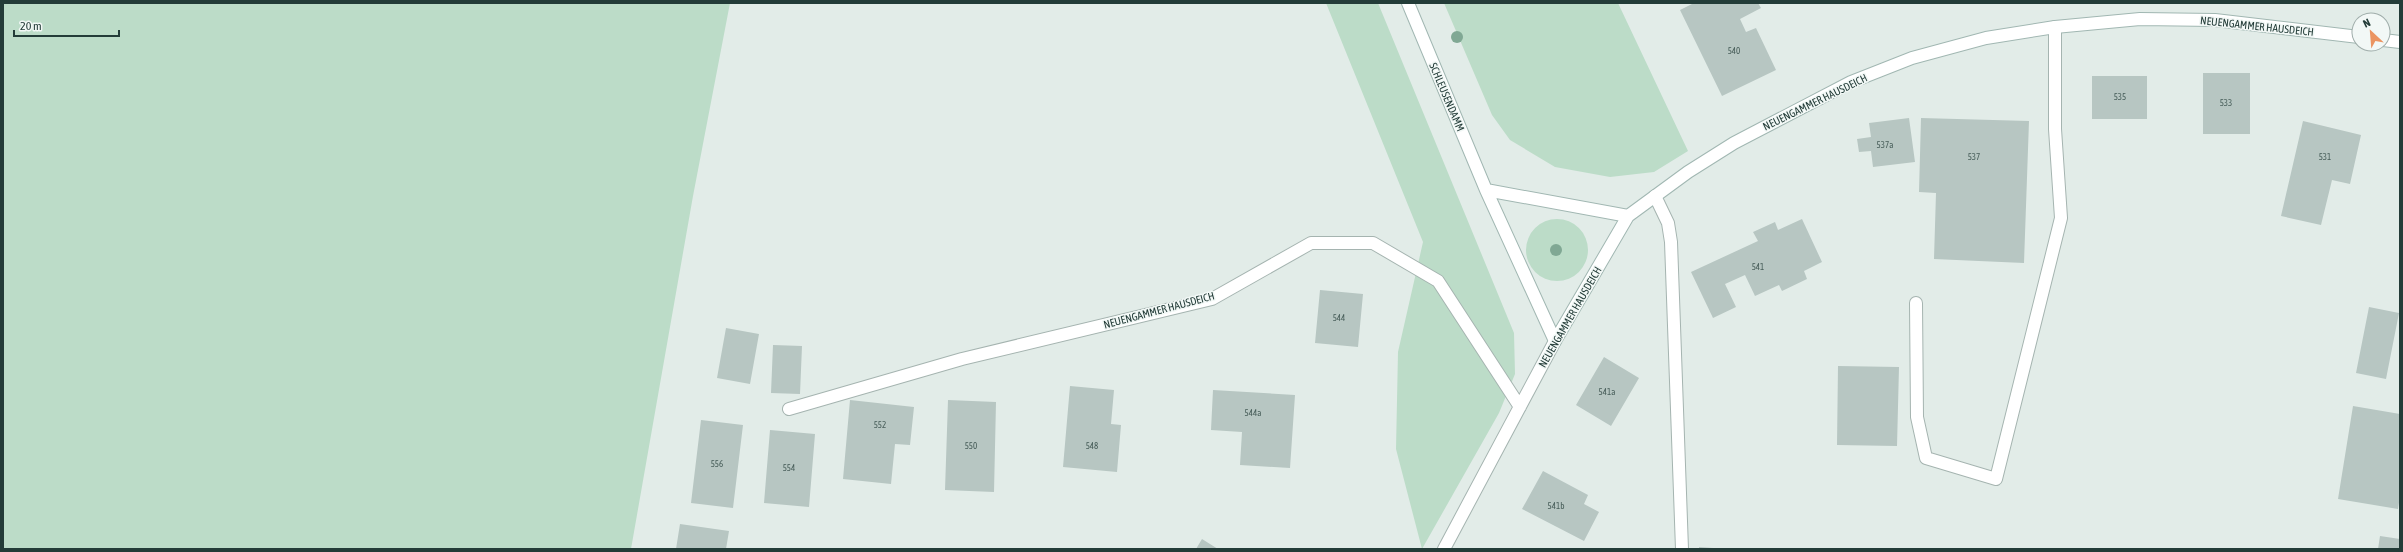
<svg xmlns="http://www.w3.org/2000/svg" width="2403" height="552" viewBox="0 0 2403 552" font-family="'Asap Condensed',sans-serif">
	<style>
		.green { fill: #bcdcc8 }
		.building { fill: #b7c6c2 }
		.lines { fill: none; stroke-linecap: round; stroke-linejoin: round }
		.lane-casing { stroke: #a5b4b0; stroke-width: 14 }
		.street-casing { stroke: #a5b4b0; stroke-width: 14 }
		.secondary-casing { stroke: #a1b7b2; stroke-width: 14 }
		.lane { stroke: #fff; stroke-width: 12 }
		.street { stroke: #fff; stroke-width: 12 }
		.secondary { stroke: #fff; stroke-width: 12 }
		.tree { fill: #80a894 }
		.labels { text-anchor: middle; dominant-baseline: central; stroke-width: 3; stroke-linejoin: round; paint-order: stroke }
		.number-label { font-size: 9px; fill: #485e5a }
		.street-label { font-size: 11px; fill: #233c38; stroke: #f2f8f6 }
	</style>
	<rect width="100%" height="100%" fill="#e2ece8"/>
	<path class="green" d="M3,3H730L693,196L631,549H3Z
		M1326,3H1378L1514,333L1515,374L1499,413L1422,549L1396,449L1398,352L1423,242Z
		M1444,3H1618L1688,151L1654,172L1610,177L1555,167L1510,140L1492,115Z
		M1526 250a31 31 0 1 1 62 0a31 31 0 1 1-62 0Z"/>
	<path class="building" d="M1694,3H1758L1761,8L1740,19L1746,32L1756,28L1776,70L1722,96L1680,10Z
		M2203,73H2250V134H2203Z
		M2092,76H2147V119H2092Z
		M1909,118L1915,162L1873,167L1871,151L1859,152L1857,139L1871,137L1869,123Z
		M1921,118L2029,121L2024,263L1934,259L1936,193L1919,192Z
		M2303,121L2361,135L2350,184L2332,180L2321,225L2281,216Z
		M1802,219L1822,262L1804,271L1807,279L1782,291L1779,285L1755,296L1745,275L1725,284L1736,307L1713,318L1691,272L1758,241L1753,232L1775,222L1778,230Z
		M1320,290L1363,294L1358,347L1315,343Z
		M2369,307L2399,313L2386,379L2356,373Z
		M726,328L759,334L750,384L717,378Z
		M773,345L802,346L800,394L771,393Z
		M1604,357L1639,378L1611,426L1576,405Z
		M1838,366L1899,367L1897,446L1837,445Z
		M1070,386L1114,390L1111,424L1121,425L1117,472L1063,467Z
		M1213,390L1295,395L1290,468L1240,465L1242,432L1211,430Z
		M850,400L914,407L910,445L895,444L891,484L843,479Z
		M948,400L996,402L994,492L945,490Z
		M2353,406L2400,414V496L2398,509L2338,499Z
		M701,420L743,425L733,508L691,503Z
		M770,430L815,434L809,507L764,503Z
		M1543,471L1588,495L1584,504L1599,512L1584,541L1522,509Z
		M680,524L729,531L726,549H676Z
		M2380,536L2400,539V549H2378Z
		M1202,539L1218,549H1196Z
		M1699,547L1713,548V549H1699Z"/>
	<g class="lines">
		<defs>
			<path id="lane" d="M1655,196L1668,223L1671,242L1682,549
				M1916,303L1917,417L1926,458L1996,479L2061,218L2055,129V27"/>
			<path id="street" d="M789,409L962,359L1212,299L1311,243H1373L1438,281L1520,407
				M1444,549L1555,341"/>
			<path id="secondary" d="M1408,3L1486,190L1555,341
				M2383,40L2400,42
				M1486,190L1628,216
				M1555,341L1628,216L1688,172L1734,143L1851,82L1912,58L1986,38L2055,27L2140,19L2215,20L2359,37"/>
		</defs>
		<use href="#lane" class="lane-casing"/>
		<use href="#street" class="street-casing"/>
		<use href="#secondary" class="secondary-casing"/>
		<use href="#lane" class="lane"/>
		<use href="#street" class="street"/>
		<use href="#secondary" class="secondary"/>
	</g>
	<g class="tree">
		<circle cx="1457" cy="37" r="6"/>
		<circle cx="1556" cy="250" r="6"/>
	</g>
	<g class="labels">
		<g class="number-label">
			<text x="1734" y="51">540</text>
			<text x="2120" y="97">535</text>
			<text x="2226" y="103">533</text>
			<text x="1885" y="145">537a</text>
			<text x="1974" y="157">537</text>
			<text x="2325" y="157">531</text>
			<text x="1758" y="267">541</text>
			<text x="1339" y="318">544</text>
			<text x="1607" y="392">541a</text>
			<text x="1253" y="413">544a</text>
			<text x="880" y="425">552</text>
			<text x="971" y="446">550</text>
			<text x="1092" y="446">548</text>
			<text x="717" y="464">556</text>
			<text x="789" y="468">554</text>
			<text x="1556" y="506">541b</text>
		</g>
		<g class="street-label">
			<text transform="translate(2257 26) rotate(6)">NEUENGAMMER HAUSDEICH</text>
			<text transform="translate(1447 97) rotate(67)">SCHLEUSENDAMM</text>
			<text transform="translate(1815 102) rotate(-26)">NEUENGAMMER HAUSDEICH</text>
			<text transform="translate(1159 310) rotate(-15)">NEUENGAMMER HAUSDEICH</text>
			<text transform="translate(1570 317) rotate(-60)">NEUENGAMMER HAUSDEICH</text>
		</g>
	</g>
	<rect width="2403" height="552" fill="none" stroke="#233c38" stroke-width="8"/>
	<g transform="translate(2371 32) rotate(334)"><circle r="19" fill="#f2f8f6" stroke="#9fadaa"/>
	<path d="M0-3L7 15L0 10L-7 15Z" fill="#eb9461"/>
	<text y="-6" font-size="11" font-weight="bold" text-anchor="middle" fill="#233c38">N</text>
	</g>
	<path d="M14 30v6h105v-6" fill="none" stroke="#233c38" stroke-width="2"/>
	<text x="20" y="30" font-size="12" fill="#233c38" stroke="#f2f8f6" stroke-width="3" paint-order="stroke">20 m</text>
</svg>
